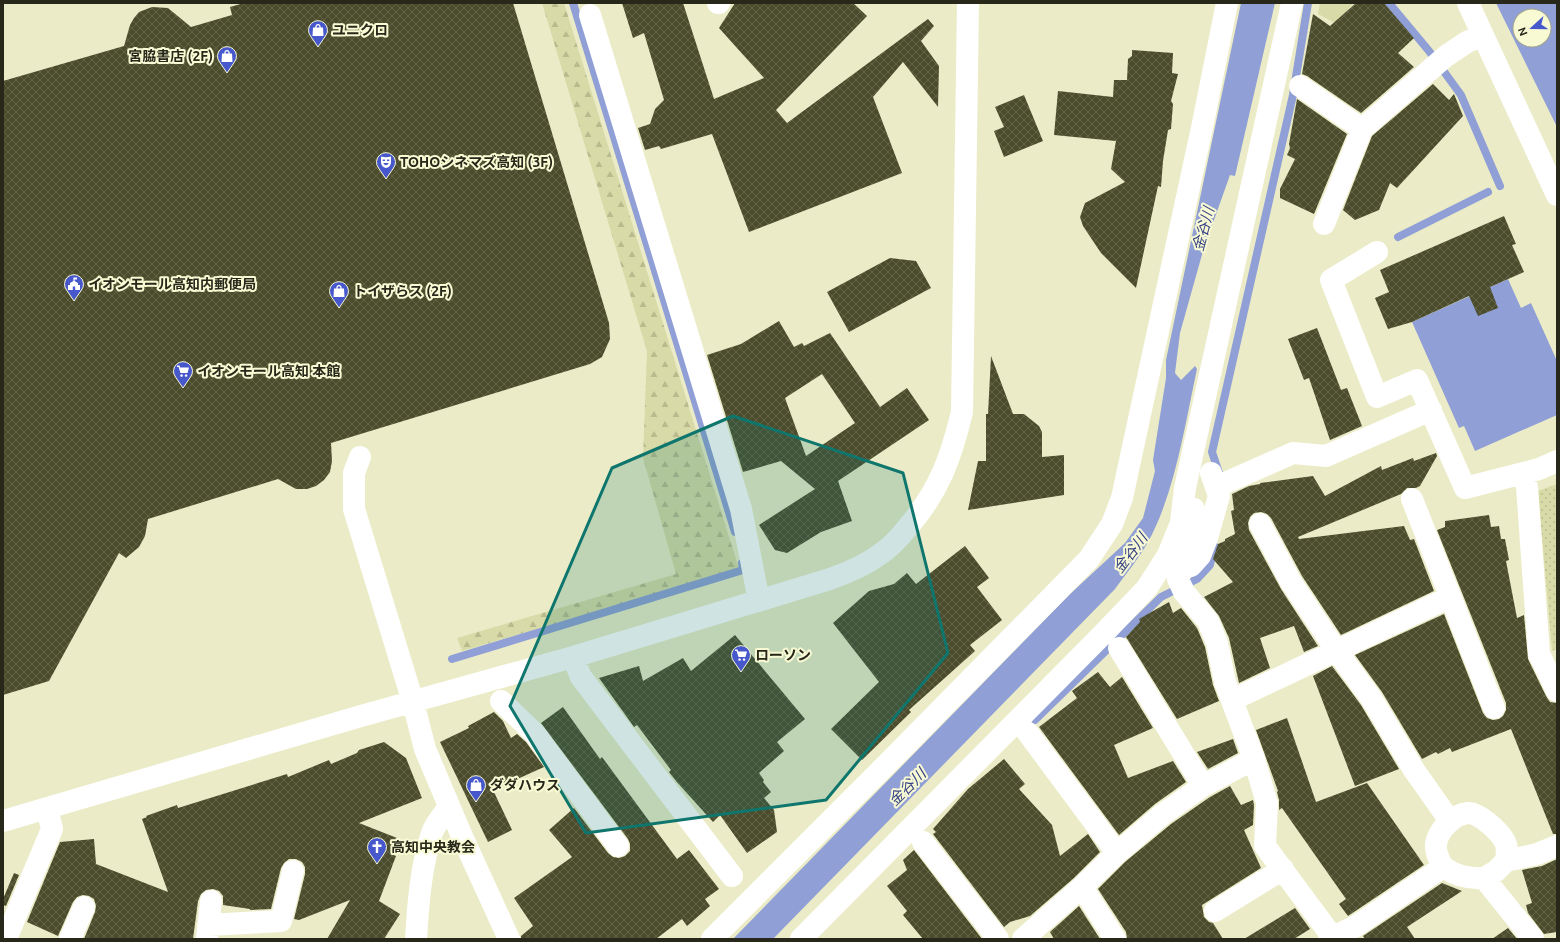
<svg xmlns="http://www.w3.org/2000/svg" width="1560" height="942" viewBox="0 0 1560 942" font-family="Ubuntu,'Noto Sans JP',sans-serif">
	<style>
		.forest { fill: url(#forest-firs) }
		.park { fill: url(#park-dots) }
		.garden { fill: #d8daa7 }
		.water { fill: #909fd5; fill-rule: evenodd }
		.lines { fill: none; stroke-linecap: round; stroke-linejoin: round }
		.stream { stroke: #909fd5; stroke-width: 8 }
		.building { fill: url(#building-cross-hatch); fill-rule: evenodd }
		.minor { stroke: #fff; stroke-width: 22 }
		.marked { fill: #0f766e; fill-opacity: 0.2; stroke: #0f766e; stroke-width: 3; stroke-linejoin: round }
		.labels { text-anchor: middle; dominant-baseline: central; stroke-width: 4; stroke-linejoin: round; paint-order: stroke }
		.poi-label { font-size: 14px; font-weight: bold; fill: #27281a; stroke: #f8fad4; text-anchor: start }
		.water-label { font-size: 15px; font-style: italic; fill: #364285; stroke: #f8fad4 }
	</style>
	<defs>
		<pattern id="forest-firs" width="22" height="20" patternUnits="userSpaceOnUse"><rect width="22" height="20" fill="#d8daa7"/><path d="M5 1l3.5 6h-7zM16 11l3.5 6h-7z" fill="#b9bb8f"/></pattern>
		<pattern id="park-dots" width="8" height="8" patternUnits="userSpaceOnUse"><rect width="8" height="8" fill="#d8daa7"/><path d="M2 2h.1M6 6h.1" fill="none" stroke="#b9bb8f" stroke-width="1.8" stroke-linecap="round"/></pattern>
		<pattern id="building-cross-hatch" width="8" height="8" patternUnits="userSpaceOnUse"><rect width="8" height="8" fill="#4b4c2b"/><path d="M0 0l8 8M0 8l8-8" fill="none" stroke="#626348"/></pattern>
	</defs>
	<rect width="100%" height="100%" fill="#ebecc7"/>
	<path class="forest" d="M542,3H564L739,569L462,651L457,638L676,574L643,458L647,351Z"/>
	<path class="park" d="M1557,484V649L1552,651L1538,491Z"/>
	<path class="garden" d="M1320,3H1354L1335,23L1318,14Z"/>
	<path class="water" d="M1241,3H1275L1235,176L1230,175L1203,251L1180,333L1175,373L1181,380L1195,366L1197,369C1185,424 1175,493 1148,542C1139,558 1126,574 1115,589L773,939H733L1069,595L1125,543L1143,518L1155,471L1153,460L1166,378V360Z
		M1496,3H1557V127ZM1520,16H1544V40H1520Z
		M1508,279L1521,308L1531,303L1557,361V415L1475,451L1464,426L1459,428L1412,322Z"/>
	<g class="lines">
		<path class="stream" d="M573,3L735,532
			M1389,3L1429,51L1461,95L1500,186
			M1398,237L1488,192
			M1219,473L1212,452L1293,95L1308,3
			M452,659L743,570L742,563
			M1035,720L1161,597L1197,579L1210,565L1214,546"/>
	</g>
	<path class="building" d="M244,3H513L609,323L610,339L602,357L590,364L331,443L332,461L330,472L324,480L316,486L307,489H296L278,479L148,519L145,536L139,547L126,558L119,553L49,681L3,695V81L124,46L130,25L134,18L139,12L152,7L168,8L191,27L232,15L230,7Z
		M622,3H683L714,99L764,78L719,28L735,3H853L867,16L776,110L787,123L928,19L934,26L921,41L939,66L938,107L903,62L873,97L902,173L749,232L712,134L661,149L659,146L645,150L638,128L650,124L655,109L664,100L644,33L633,38Z
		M1356,3H1384L1414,38L1398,53L1414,67L1361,113L1307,76L1302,74L1313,14L1330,26Z
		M1132,50L1173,53L1172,73L1178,74L1171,101L1173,104L1171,129L1168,130L1163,161L1161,187L1158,186L1136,288L1101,253L1083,226L1080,217L1085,203L1125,182L1111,169L1116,141L1054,135L1058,91L1113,97L1114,80H1127L1128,59L1132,56Z
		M1433,84L1449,100L1454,94L1463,116L1397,188L1390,183L1379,210L1355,220L1343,210L1372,136Z
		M1024,95L1043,141L1004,157L994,131L1004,127L995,107Z
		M1297,99L1347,134L1314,214L1280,198V189L1295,159L1287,155L1290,148L1289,144Z
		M1504,216L1516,244L1512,245L1524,272L1490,287L1498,308L1478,316L1469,296L1412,322L1388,329L1375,298L1389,292L1380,270Z
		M890,258L916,261L931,288L849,332L827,292Z
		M779,321L794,347L802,343L804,346L830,333L880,407L907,388L929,420L838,481L852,521L821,532L787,553L775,550L759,525L815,489L781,461L743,472L707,355L741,344ZM822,374L855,423L806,456L785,398Z
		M1317,328L1341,390L1347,388L1362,426L1330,440L1309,378L1304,380L1288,339Z
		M991,356L1013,414H1024L1039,426L1042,432V457L1064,455V495L968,510L978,461H986V414H988Z
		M1436,453L1437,456L1420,486L1416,488H1407L1401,494L1298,537L1299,539L1404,526L1410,540L1414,539L1434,591L1341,635L1302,576L1271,518L1267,514L1261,512L1254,513L1250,517L1248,523L1249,530L1281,589L1318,646L1304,652L1294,626L1260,638L1270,668L1239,683L1229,638L1219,616L1204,597L1233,582L1213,559L1218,544L1225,541V539L1235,534L1231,511L1234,510L1232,494L1249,486L1260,484V483L1313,476L1325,496L1381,466L1382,470L1413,458L1414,461Z
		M1489,515L1491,527L1499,526L1501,539H1505L1509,560L1506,561L1517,618L1524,615L1528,659L1546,696L1550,702L1557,703V834H1553L1511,729L1452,752L1450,748L1438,754L1436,752L1422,759L1382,692L1355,655L1444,614L1483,713L1487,718L1493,720L1499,719L1503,716L1506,710V703L1437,530L1445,527V521Z
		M965,546L989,578L977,587L1002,620L970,645L975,651L909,710L911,712L862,760L831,729L879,682L833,623L869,591L894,584L907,573L916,584Z
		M1169,602L1173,613L1181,608L1197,628L1205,647L1213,685L1219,701L1177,719L1126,637L1140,622L1139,619Z
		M735,635L805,719L777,742L784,751L759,773L764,780L763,782L771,792L764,798L774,810L777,832L747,853L720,815L713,822L676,781L669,772L671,770L637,725L634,727L599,678L639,666L643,681L683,658L691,671Z
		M1332,666L1361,705L1399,769L1355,786L1313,676Z
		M1098,672L1110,687L1122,677L1153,728L1114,745L1128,778L1173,761L1186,782L1155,804L1119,835L1039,727L1077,698L1072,691Z
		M563,707L600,759L602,757L677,859L689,850L719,889L705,899L710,906L687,926L682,919L656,939H521V936L533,926L514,898L572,857L549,830L574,808L608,853L613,857L619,858L625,856L630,851V844L628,839L541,723Z
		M494,712L503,721L511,738L517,734L526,742L544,767L493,790L512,830L488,842L440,742L469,728L468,726Z
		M1287,718L1316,802L1367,783L1424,865L1348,916L1339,904L1346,899L1282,808L1279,810V800L1277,792L1278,791L1256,730Z
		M1233,739L1238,753L1208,769L1197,752Z
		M384,742L406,758L422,798L359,823L397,838L391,854L396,856L379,901L400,914L384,939H327L350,900L299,920L294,919L305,874V867L302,862L296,859H289L284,863L281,868L271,909L250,910V909L223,905V896L219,891L213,889L206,890L201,894L198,901L193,939H84L95,912L96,906L94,899L89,896L83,895L77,897L73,902L58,936L27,922L60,842L94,839L96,864L168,892L142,819L147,817L146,816L177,805L178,808L287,774L288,777L329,760L331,764L357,753L359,750Z
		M1004,759L1025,784L1019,789L1052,825L1060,856L1088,834L1100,852L1074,878L1030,916L1010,922L1004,927L933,834L936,832L933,829L968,789Z
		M1230,786L1241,805L1253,800L1254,805L1253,825L1244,830L1261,868L1202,905L1204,917L1209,922L1213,923L1223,939H1127L1126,932L1098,889L1125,862L1171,824L1210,797Z
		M914,850L982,939H923L903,915L907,911L887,886L907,870L903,860Z
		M1557,859V932L1544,934L1528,913L1526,905L1532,903L1522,870L1542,866Z
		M14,873L19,875L6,906L3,905V899Z
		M1442,883L1462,891L1407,927L1415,939H1365L1363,936Z
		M1079,906L1100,939H1054L1050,932Z
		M1295,908L1310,929L1294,939H1244Z
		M1508,928L1517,939H1492Z"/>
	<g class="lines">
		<path class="minor" d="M718,3H719
			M1468,3L1557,195
			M590,15L741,509L759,601
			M1300,86L1362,129
			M1324,224L1362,129L1446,56L1467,42L1482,35
			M1377,252L1331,280L1377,397L1417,380L1465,488L1539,469L1557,461
			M360,457L354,473V509L413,702L425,749L461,834L509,939
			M1216,487L1293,453L1326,456L1431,410
			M1527,487L1539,654L1557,691
			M1412,499L1494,708
			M1194,509L1191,536L1187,560L1178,579L1184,592L1208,621L1217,643L1225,682L1254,759L1267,803L1265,846L1334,939
			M1260,524L1291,582L1336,650L1371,698L1414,770L1450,821
			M1191,566L1200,556L1207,538L1219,496L1211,473
			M1119,648L1203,786
			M573,657L581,677L732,876
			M1232,700L1450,597
			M501,701L535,734L618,846
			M1028,733L1117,853
			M3,821L361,716L573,657L830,579C847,573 864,566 879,555C890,548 900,537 908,527C939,491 951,458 962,412L968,3
			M923,842L998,939
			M1506,861L1537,854L1557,846
			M1443,867C1439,860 1435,852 1436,844C1438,830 1454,814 1468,813C1478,812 1499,831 1504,840C1508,846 1507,854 1506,861L1496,871L1484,878
			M1082,887L1115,939
			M1215,911L1283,869
			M208,925L281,921L293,871
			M6,939L52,829L47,808
			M70,939L84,907
			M207,939L211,901
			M416,939C418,905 421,865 432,833C435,824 443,815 449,807
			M712,939L880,771L1089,559L1112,524L1122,498L1128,470L1203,123L1227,3
			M801,939L1104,633L1147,588L1168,555L1181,523L1185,488L1292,3
			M1023,939L1082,887L1117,853L1163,814L1203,786L1254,759
			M1329,939L1356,926L1443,867C1456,876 1468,879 1484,878L1533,939"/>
	</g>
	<path class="marked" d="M733,416L903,473L948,653L826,800L586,833L510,706L612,468Z"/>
	<defs>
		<symbol id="shop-pin" viewBox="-11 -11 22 30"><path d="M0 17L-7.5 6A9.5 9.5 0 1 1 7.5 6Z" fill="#4758cc" stroke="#f8fad4"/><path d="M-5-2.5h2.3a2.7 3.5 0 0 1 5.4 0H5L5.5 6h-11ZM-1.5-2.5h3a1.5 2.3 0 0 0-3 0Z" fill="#fff"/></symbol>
		<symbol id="theatre-pin" viewBox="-11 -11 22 30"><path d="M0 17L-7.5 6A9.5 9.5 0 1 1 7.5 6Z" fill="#4758cc" stroke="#f8fad4"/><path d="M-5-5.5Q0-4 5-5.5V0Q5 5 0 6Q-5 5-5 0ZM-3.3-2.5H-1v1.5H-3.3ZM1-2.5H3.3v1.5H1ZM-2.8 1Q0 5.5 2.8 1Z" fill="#fff"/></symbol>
		<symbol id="civic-pin" viewBox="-11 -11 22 30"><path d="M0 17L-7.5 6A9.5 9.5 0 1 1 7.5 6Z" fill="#4758cc" stroke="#f8fad4"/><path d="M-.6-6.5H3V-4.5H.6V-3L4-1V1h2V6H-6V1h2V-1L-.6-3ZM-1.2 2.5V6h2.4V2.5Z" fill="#fff"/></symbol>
		<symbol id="supermarket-pin" viewBox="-11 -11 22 30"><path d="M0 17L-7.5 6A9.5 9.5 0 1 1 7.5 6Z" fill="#4758cc" stroke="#f8fad4"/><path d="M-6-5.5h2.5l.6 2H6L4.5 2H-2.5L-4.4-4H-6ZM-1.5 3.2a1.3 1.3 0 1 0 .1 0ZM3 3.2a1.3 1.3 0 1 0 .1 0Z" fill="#fff"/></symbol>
		<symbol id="church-pin" viewBox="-11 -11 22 30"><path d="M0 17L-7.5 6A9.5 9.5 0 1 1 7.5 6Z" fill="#4758cc" stroke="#f8fad4"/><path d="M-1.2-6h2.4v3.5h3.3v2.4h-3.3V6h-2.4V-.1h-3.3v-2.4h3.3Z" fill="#fff"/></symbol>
	</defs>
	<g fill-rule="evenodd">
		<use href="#shop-pin" x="307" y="19" width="22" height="30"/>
		<use href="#shop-pin" x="216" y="45" width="22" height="30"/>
		<use href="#theatre-pin" x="375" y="151" width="22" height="30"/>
		<use href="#civic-pin" x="63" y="273" width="22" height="30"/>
		<use href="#shop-pin" x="328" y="280" width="22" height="30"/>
		<use href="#supermarket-pin" x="172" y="360" width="22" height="30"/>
		<use href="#supermarket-pin" x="730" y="644" width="22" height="30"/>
		<use href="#shop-pin" x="465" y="774" width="22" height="30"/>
		<use href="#church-pin" x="366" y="836" width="22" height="30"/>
	</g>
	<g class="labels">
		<g class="poi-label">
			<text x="332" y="30">ユニクロ</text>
			<text x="213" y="56" text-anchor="end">宮脇書店 (2F)</text>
			<text x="400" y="162">TOHOシネマズ高知 (3F)</text>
			<text x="88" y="284">イオンモール高知内郵便局</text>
			<text x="353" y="291">トイザらス (2F)</text>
			<text x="197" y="371">イオンモール高知 本館</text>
			<text x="755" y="655">ローソン</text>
			<text x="490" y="785">ダダハウス</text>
			<text x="391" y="847">高知中央教会</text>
		</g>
		<g class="water-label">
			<text transform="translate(1203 229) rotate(-75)">金谷川</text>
			<text transform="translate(1130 553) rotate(-53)">金谷川</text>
			<text transform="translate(907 787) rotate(-45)">金谷川</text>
		</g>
	</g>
	<rect width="1560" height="942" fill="none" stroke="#27281a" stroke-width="8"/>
	<g transform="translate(1532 28) rotate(249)"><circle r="19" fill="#f8fad4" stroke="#a4a68a"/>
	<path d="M0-3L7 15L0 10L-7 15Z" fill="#4758cc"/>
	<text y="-6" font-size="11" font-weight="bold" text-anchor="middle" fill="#27281a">N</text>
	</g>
</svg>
